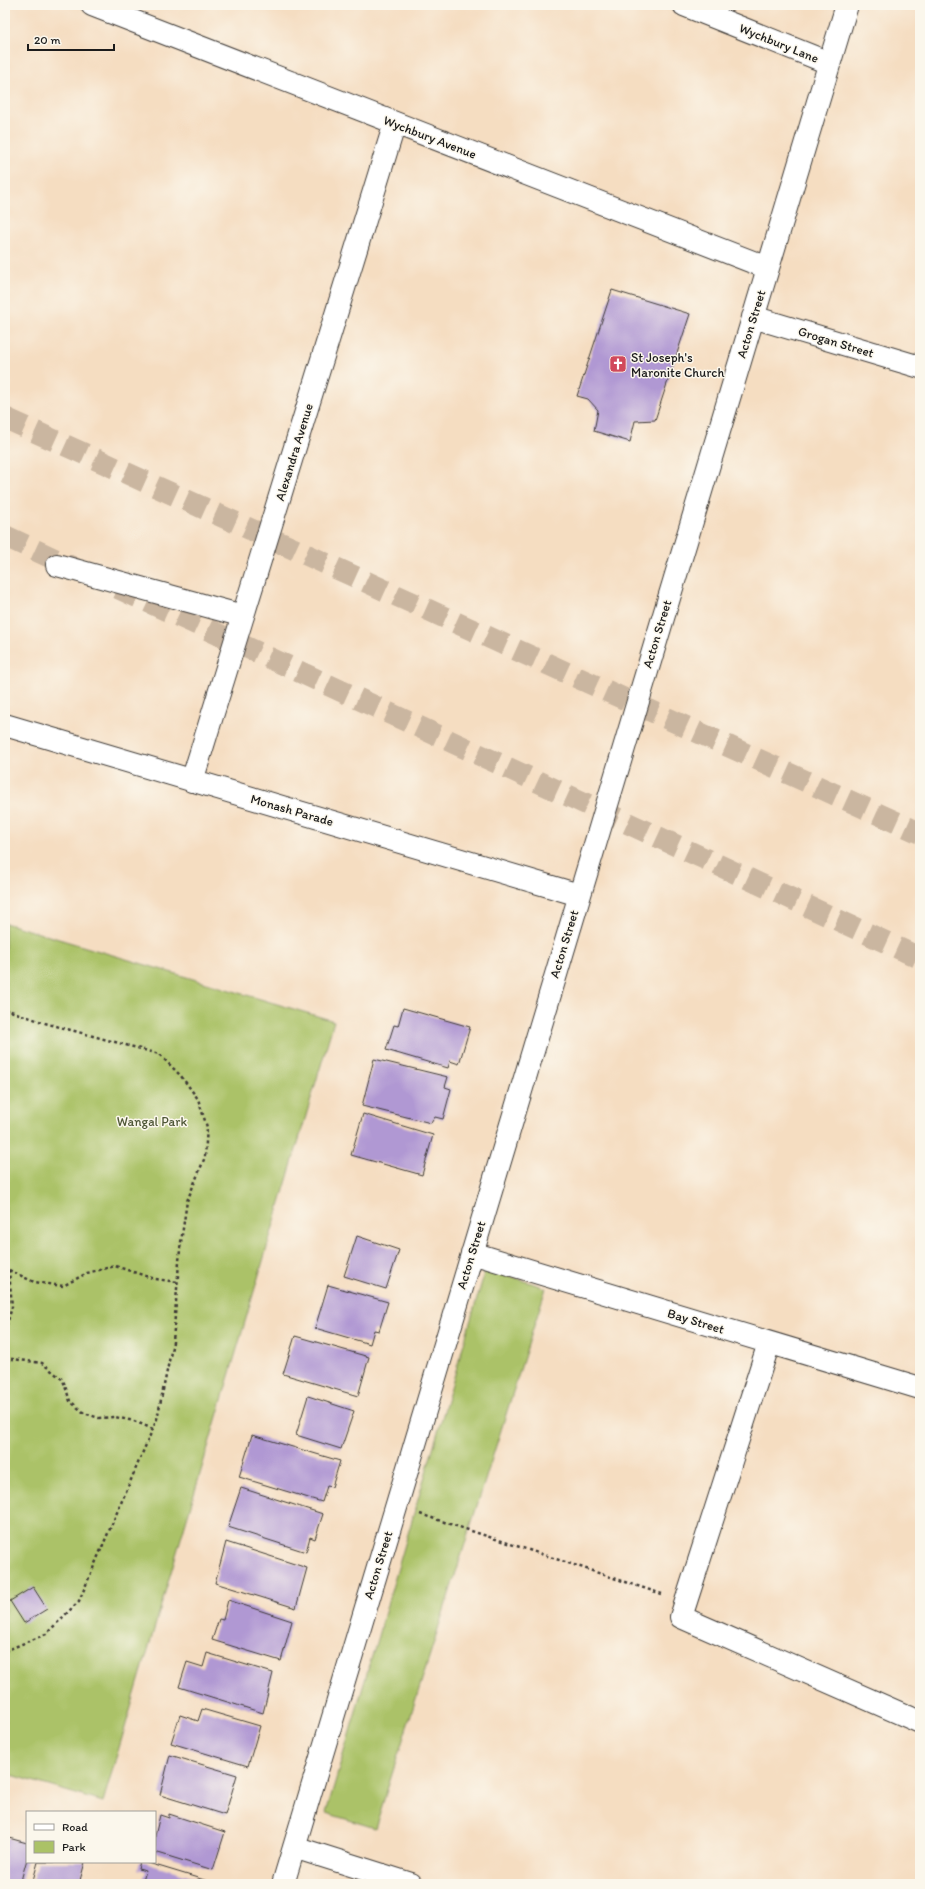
<svg xmlns="http://www.w3.org/2000/svg" width="925" height="1889" viewBox="0 0 925 1889" font-family="Itim,sans-serif">
	<style>
		.green { fill: #abc267; stroke: #646f42 }
		.building { fill: #b098d3 }
		.lines { fill: none; stroke-linecap: round; stroke-linejoin: round }
		.highway-tunnel { stroke: #cab6a0; stroke-width: 22; stroke-dasharray: 22 11; stroke-linecap: butt }
		.minor-casing { stroke: #3d3935; stroke-width: 24 }
		.path { stroke: #3d3935; stroke-width: 2.5; stroke-dasharray: 3 3; stroke-linecap: butt }
		.minor { stroke: #fff; stroke-width: 22 }
		.labels { text-anchor: middle; dominant-baseline: central; stroke-width: 3; stroke-linejoin: round; paint-order: stroke }
		.street-label { font-size: 13px; fill: #1c1c1c; stroke: #fbf7ec }
		.poi-label { font-size: 13px; fill: #1c1c1c; stroke: #fbf7ec; text-anchor: start }
		.park-label { font-size: 13px; fill: #4e5636; stroke: #fbf7ec }
	</style>
	<rect width="100%" height="100%" fill="#fbf7ec"/>
	<filter id="ink" filterUnits="userSpaceOnUse"><feTurbulence type="fractalNoise" baseFrequency=".025" numOctaves="2"/><feDisplacementMap in="SourceGraphic" scale="8" xChannelSelector="R" yChannelSelector="G"/><feConvolveMatrix kernelMatrix="1 2 1 2 8 2 1 2 1" color-interpolation-filters="sRGB"/></filter>
	<filter id="wash" filterUnits="userSpaceOnUse"><feTurbulence type="fractalNoise" baseFrequency=".012" numOctaves="4" result="noise"/><feDisplacementMap in="SourceGraphic" scale="16" xChannelSelector="R" yChannelSelector="G"/><feGaussianBlur stdDeviation="0.9" result="paint"/><feColorMatrix in="noise" values="0 0 0 0 0 0 0 0 0 0 0 0 0 0 0 0 0 1.4 0 .05"/><feComposite in="paint" operator="in"/></filter>
	<g filter="url(#wash)">
		<rect width="100%" height="100%" fill="#f5ddc1"/>
		<path class="green" d="M5,923L334,1021L103,1802L5,1773Z
			M486,1268L546,1288L375,1828L326,1813Z"/>
		<g id="blocks">
			<path class="building" d="M612,290L690,314L655,420L635,421L630,442L594,431L598,410L588,399L577,396Z
				M403,1008L470,1027L459,1064L450,1061L448,1068L386,1050L394,1025L398,1026Z
				M374,1059L448,1077L445,1087L451,1089L443,1119L435,1117L431,1123L362,1106Z
				M363,1114L433,1135L422,1175L351,1155Z
				M357,1236L399,1250L386,1289L344,1276Z
				M328,1285L388,1302L379,1331L374,1330L370,1344L315,1328Z
				M295,1336L369,1357L358,1396L283,1374Z
				M308,1396L354,1411L341,1449L296,1435Z
				M252,1435L340,1461L332,1487L327,1486L322,1502L239,1477Z
				M241,1488L323,1514L315,1539L310,1537L306,1552L228,1527Z
				M226,1542L307,1568L296,1608L215,1583Z
				M33,1587L47,1609L24,1623L10,1601Z
				M228,1600L292,1621L281,1661L212,1640L219,1619L223,1620Z
				M207,1653L273,1673L263,1713L179,1687L187,1662L203,1667Z
				M202,1709L260,1726L248,1766L171,1743L180,1715L198,1721Z
				M170,1755L237,1775L225,1815L160,1795Z
				M169,1814L225,1832L213,1870L155,1852V1836L160,1815L169,1818Z
				M5,1837L27,1843V1859L20,1884H5Z
				M38,1862H85L79,1884H32Z
				M140,1862H145L211,1882L210,1884H142L146,1871L138,1869Z"/>
		</g>
	</g>
	<g filter="url(#ink)">
		<use href="#blocks" fill-opacity="0" stroke="#3d3935" stroke-width="1"/>
		<g class="lines">
			<path class="highway-tunnel" d="M5,418L920,833
				M5,536L76,569
				M118,588L920,958"/>
			<defs>
				<path id="minor" d="M92,5L768,268
					M684,5L829,63
					M753,317L920,367
					M57,565L243,616
					M5,725L579,895
					M192,781L395,123
					M472,1253L920,1388
					M769,1343L681,1617L920,1722
					M294,1847L411,1884
					M283,1884L847,5"/>
			</defs>
			<use href="#minor" class="minor-casing"/>
			<path class="path" d="M5,1009L45,1023L159,1054L181,1076L198,1099L207,1127L205,1157L187,1201L180,1249L173,1342L157,1419L79,1601L46,1634L5,1651
				M5,1265L9,1270L12,1307L5,1331
				M9,1270L34,1282L63,1286L87,1273L115,1266L155,1279L178,1282
				M5,1358L42,1363L63,1380L70,1401L84,1413L99,1418L115,1417L134,1421L153,1429
				M420,1514L662,1594"/>
			<use href="#minor" class="minor"/>
		</g>
	</g>
	<defs>
		<symbol id="church-square" viewBox="-11 -11 22 22"><rect x="-9" y="-9" width="18" height="18" rx="4" fill="#d1495b" stroke="#fbf7ec"/><path d="M-1.2-6h2.4v3.5h3.3v2.4h-3.3V6h-2.4V-.1h-3.3v-2.4h3.3Z" fill="#fff"/></symbol>
	</defs>
	<g fill-rule="evenodd">
		<use href="#church-square" x="608" y="354" width="20" height="20"/>
	</g>
	<g class="labels">
		<g class="street-label">
			<text transform="translate(779 43) rotate(22)">Wychbury Lane</text>
			<text transform="translate(430 137) rotate(21)">Wychbury Avenue</text>
			<text transform="translate(751 324) rotate(-73)">Acton Street</text>
			<text transform="translate(836 342) rotate(17)">Grogan Street</text>
			<text transform="translate(294 452) rotate(-73)">Alexandra Avenue</text>
			<text transform="translate(657 634) rotate(-73)">Acton Street</text>
			<text transform="translate(292 810) rotate(16)">Monash Parade</text>
			<text transform="translate(564 944) rotate(-73)">Acton Street</text>
			<text transform="translate(471 1255) rotate(-73)">Acton Street</text>
			<text transform="translate(696 1321) rotate(17)">Bay Street</text>
			<text transform="translate(378 1565) rotate(-73)">Acton Street</text>
		</g>
		<g class="poi-label">
			<text x="631" y="357">St Joseph's<tspan x="631" dy="15">Maronite Church</tspan></text>
		</g>
		<g class="park-label">
			<text x="152" y="1121">Wangal Park</text>
		</g>
	</g>
	<rect width="925" height="1889" fill="none" stroke="#fbf7ec" stroke-width="20"/>
	<rect x="26" y="1811" width="130" height="52" fill="#fbf7ec" stroke="#a29f99"/>
	<rect x="34" y="1824" width="20" height="6" fill="#ffffff" stroke="#a29f99"/>
	<text x="62" y="1831" font-size="12" fill="#1c1c1c">Road</text>
	<rect x="34" y="1841" width="20" height="12" fill="#abc267" stroke="#a29f99"/>
	<text x="62" y="1851" font-size="12" fill="#1c1c1c">Park</text>
	<path d="M28 44v6h86v-6" fill="none" stroke="#1c1c1c" stroke-width="2"/>
	<text x="34" y="44" font-size="12" fill="#1c1c1c" stroke="#fbf7ec" stroke-width="3" paint-order="stroke">20 m</text>
</svg>
